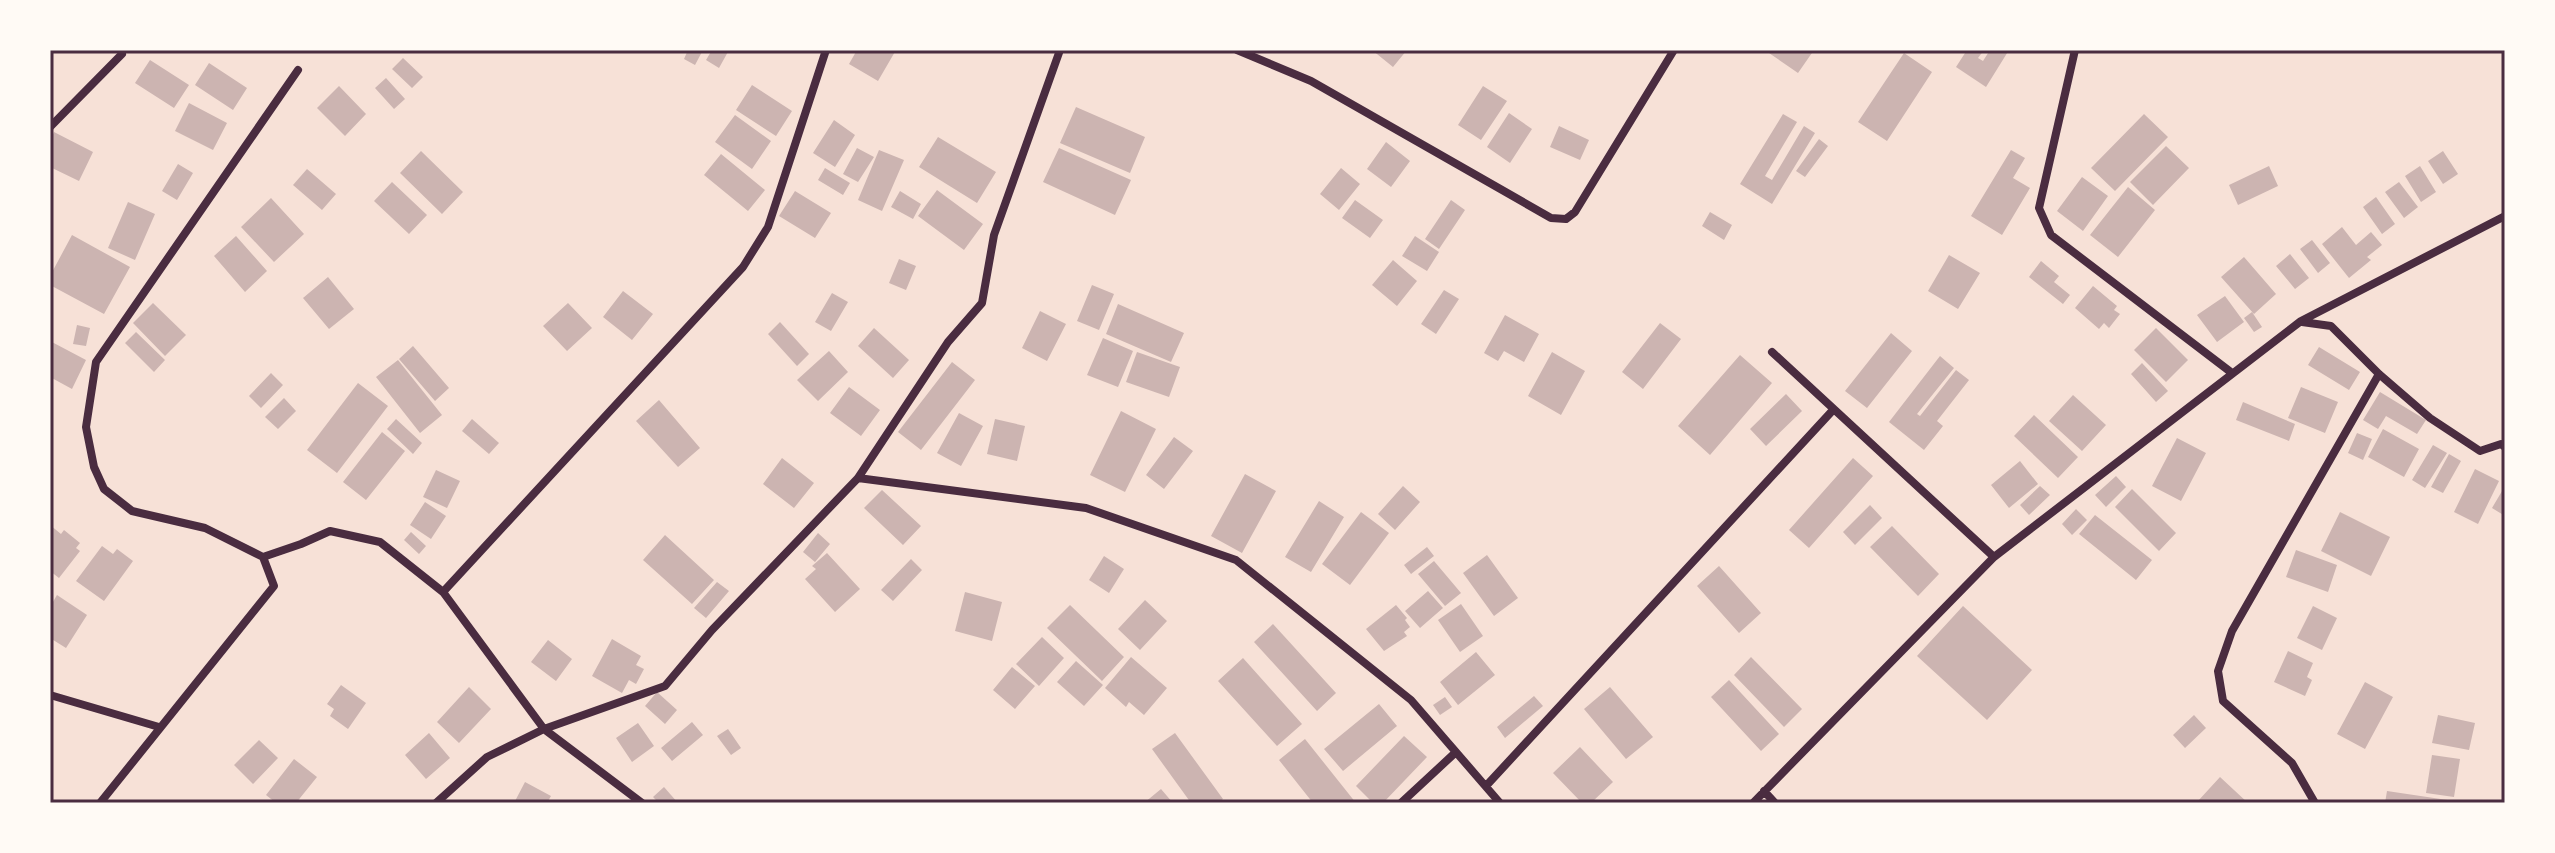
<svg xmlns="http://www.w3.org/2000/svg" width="2555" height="853" viewBox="0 0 2555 853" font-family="Rubik,sans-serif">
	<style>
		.building { fill: #ccb4b1 }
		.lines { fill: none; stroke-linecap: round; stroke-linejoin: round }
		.minor { stroke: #4a2c40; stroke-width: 8 }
		.neatline { fill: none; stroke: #4a2c40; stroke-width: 3 }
	</style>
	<rect width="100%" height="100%" fill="#f7e1d7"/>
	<path class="building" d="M688,50H703L695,65L684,59Z
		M712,50H729L719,68L706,60Z
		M857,50H896L878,81L849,64Z
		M1372,50H1407L1393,67Z
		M1771,50H1814L1798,73L1769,53Z
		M1967,50H1984L1978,58L1983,61L1990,50H2009L1986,87L1956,67Z
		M1904,53L1932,72L1887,141L1858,122Z
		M403,58L423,77L412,88L392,69Z
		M150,60L189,85L174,108L135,83Z
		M209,63L247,88L233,110L195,85Z
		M386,78L405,99L394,109L375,88Z
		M752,85L792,111L776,136L736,110Z
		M339,86L366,114L345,136L317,108Z
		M1483,86L1507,101L1481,140L1458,125Z
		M189,103L227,123L213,150L175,131Z
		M1076,107L1145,137L1130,173L1060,143Z
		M1509,113L1532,129L1510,163L1487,147Z
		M1783,114L1797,122L1765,176L1772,180L1804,126L1815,133L1772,204L1740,184Z
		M2144,114L2168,137L2115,191L2091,168Z
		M735,115L771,141L752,169L715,142Z
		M834,120L855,135L835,167L813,153Z
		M1559,126L1589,140L1580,160L1550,147Z
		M54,132L93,152L79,181L50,167V141Z
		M938,137L996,172L977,203L919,167Z
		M1819,139L1828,146L1805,177L1796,171Z
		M1386,142L1410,161L1391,187L1367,169Z
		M2166,146L2189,168L2153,205L2130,182Z
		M857,148L874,157L858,182L843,174Z
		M1059,148L1131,180L1115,215L1043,182Z
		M879,150L904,160L882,211L858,200Z
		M2011,150L2025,158L2013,178L2030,188L2002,235L1971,216Z
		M421,151L463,192L442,214L400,173Z
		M2443,151L2458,174L2443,184L2428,161Z
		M721,154L765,190L748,211L704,175Z
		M178,164L193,173L177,200L162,191Z
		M2269,166L2278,186L2238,205L2229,185Z
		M2420,166L2436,192L2421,202L2405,176Z
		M825,168L850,183L843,195L818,180Z
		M1341,168L1360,184L1339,210L1320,194Z
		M307,169L336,194L322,210L293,185Z
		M2082,177L2108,196L2083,231L2057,211Z
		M392,182L427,215L409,234L374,201Z
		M2399,182L2418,207L2404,218L2385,192Z
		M2128,187L2155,210L2118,257L2090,235Z
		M937,190L983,224L964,250L918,216Z
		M795,191L831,213L815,238L779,216Z
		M900,191L921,204L913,219L891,207Z
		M2376,197L2395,224L2382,234L2363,207Z
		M271,198L304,234L274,262L241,227Z
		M1355,200L1383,220L1370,238L1342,218Z
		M1451,200L1465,210L1439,249L1425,239Z
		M128,202L155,214L135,260L108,248Z
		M1710,212L1732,225L1724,240L1702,226Z
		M2342,227L2356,245L2371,232L2382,245L2367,257L2371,260L2349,278L2322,244Z
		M72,235L130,267L104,314L50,285V276Z
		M236,236L267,271L245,292L214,256Z
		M1415,236L1439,252L1427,271L1402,256Z
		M2312,240L2330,263L2318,273L2300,249Z
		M2290,254L2309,278L2295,289L2276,266Z
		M1949,255L1980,273L1958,309L1928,291Z
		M2244,257L2276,294L2254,314L2221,277Z
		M899,259L916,266L906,290L889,283Z
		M1393,260L1417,281L1397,306L1372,285Z
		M2041,261L2059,276L2054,282L2070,295L2063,304L2029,277Z
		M328,277L354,309L329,329L303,298Z
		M1092,285L1114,294L1099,330L1077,321Z
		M2093,286L2117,306L2114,310L2120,314L2109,328L2104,323L2099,329L2075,308Z
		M1444,290L1459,299L1436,334L1421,324Z
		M623,291L653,314L632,340L603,317Z
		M832,293L848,302L831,331L815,322Z
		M2225,296L2244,322L2217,342L2197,315Z
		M153,303L186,335L165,356L133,323Z
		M568,303L592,328L567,351L543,326Z
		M1118,304L1184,333L1171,362L1106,334Z
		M1040,311L1066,324L1047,361L1022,348Z
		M2252,312L2262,327L2254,332L2244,318Z
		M1505,315L1539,334L1524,362L1504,351L1498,361L1484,353Z
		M780,322L809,354L797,366L768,334Z
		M1660,323L1681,339L1643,389L1622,372Z
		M77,325L90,328L86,346L73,344Z
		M874,328L909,360L893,378L858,346Z
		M2156,328L2188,360L2166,382L2134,350Z
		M136,332L165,360L154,372L125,343Z
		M1891,333L1912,351L1867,408L1845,391Z
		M1103,338L1133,351L1118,387L1087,375Z
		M50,341L86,360L72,389L50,377Z
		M413,346L449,388L435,401L399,359Z
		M2319,347L2360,372L2349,390L2308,365Z
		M829,351L848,372L818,401L797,380Z
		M1137,352L1180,367L1169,397L1126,382Z
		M1552,352L1585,371L1561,415L1528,396Z
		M1740,355L1772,383L1710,455L1678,426Z
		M1940,356L1954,368L1917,414L1920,416L1956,370L1969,380L1937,421L1943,426L1924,450L1889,422Z
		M398,360L442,415L420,433L376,377Z
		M952,362L975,380L921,450L898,432Z
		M2142,363L2168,391L2156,402L2131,374Z
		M271,373L283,385L261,408L249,396Z
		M358,383L388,406L337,473L307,450Z
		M849,387L880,410L861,436L830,413Z
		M2301,387L2338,402L2325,433L2288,418Z
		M2380,392L2426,420L2417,434L2386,416L2378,429L2363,420Z
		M1786,394L1802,411L1766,446L1750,429Z
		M2073,395L2106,425L2082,451L2049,421Z
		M284,398L296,411L278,429L265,417Z
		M659,400L700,448L678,467L636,421Z
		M2243,402L2295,424L2289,441L2236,420Z
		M1121,411L1156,429L1125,492L1090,475Z
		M959,413L983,426L961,466L937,453Z
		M2034,415L2078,457L2058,478L2014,436Z
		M396,419L422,443L413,454L387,429Z
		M472,419L499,443L489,454L462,431Z
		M995,419L1025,426L1017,461L987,454Z
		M2383,429L2419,449L2404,477L2368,457Z
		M382,432L405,451L366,500L343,482Z
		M2357,433L2372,439L2363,460L2348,453Z
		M1174,437L1193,451L1164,489L1146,475Z
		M2177,438L2206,453L2181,501L2152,486Z
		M2433,445L2447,453L2425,488L2412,480Z
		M2449,454L2461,461L2443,493L2431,487Z
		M782,458L814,483L794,508L763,484Z
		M1853,458L1873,476L1809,548L1789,530Z
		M2020,461L2038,484L2009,508L1991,485Z
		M2475,469L2499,481L2478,524L2454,512Z
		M436,470L460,481L447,508L423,497Z
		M1245,474L1276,491L1242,553L1211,536Z
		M2116,476L2126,487L2106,507L2095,495Z
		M1403,486L1420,502L1395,530L1378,514Z
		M2040,486L2050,495L2029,515L2020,505Z
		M2505,486V516L2492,508Z
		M2132,489L2176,533L2159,551L2115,507Z
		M882,490L921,526L903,545L864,508Z
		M1319,501L1344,517L1311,572L1285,557Z
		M425,502L446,516L431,539L410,525Z
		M1870,505L1882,518L1855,545L1843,532Z
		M2076,509L2087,520L2072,535L2062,524Z
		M1361,512L1389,533L1350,585L1322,564Z
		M2340,512L2390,537L2371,576L2321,551Z
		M2095,515L2152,560L2136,580L2079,534Z
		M50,525L61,534L64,530L80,543L76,548L80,551L59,578L50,571Z
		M1892,526L1939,574L1918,596L1870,547Z
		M411,532L426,546L419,554L404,540Z
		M818,533L830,544L815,562L803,552Z
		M665,535L714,580L692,604L643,560Z
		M102,546L113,554L117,549L133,561L104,601L76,581Z
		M1427,547L1434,556L1411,574L1404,565Z
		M2296,550L2337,565L2328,592L2286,577Z
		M827,553L860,589L835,612L805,579L816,569L812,566Z
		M1487,555L1518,598L1494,616L1463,573Z
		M1104,556L1124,569L1109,593L1089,580Z
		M911,559L922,570L893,601L881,590Z
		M1434,561L1461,593L1445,606L1418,574Z
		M1719,566L1761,613L1739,633L1697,586Z
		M717,582L729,591L706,618L694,608Z
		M1428,591L1443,608L1420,628L1405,611Z
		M965,592L1002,602L992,641L955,631Z
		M57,595L87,615L66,648L50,638V607Z
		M1145,600L1167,621L1140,650L1118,629Z
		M1461,604L1483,636L1460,652L1438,620Z
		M1070,605L1124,657L1102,681L1047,628Z
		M1396,605L1407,618L1405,620L1410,627L1404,632L1407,636L1384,651L1366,629Z
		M1963,606L2032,670L1987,720L1917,656Z
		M2313,606L2337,618L2322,650L2297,638Z
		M1273,624L1336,693L1317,711L1254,642Z
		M1042,637L1064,658L1039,686L1016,664Z
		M612,639L641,656L636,665L644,669L636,684L629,680L622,693L592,676Z
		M548,640L572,659L556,681L531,662Z
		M2288,651L2313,663L2307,677L2312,680L2305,696L2274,682Z
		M1476,652L1495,675L1458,705L1440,682Z
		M1131,657L1167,688L1144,715L1129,702L1126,707L1105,688Z
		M1751,657L1802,709L1784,727L1734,675Z
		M1243,658L1302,724L1277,746L1218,681Z
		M1076,661L1103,685L1084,706L1057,682Z
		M1012,667L1035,686L1015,709L993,690Z
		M1729,680L1779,734L1761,751L1711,697Z
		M2365,682L2393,697L2365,749L2337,734Z
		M341,685L366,703L348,729L330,716L334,709L327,704Z
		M469,687L491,709L459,743L437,722Z
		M1610,687L1653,737L1626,759L1584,709Z
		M657,692L677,710L665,724L645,706Z
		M1534,696L1543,706L1505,738L1497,727Z
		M1445,697L1452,707L1440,715L1433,705Z
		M1379,704L1397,726L1343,771L1324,749Z
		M2194,715L2206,728L2185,748L2173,735Z
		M2438,715L2475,723L2469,750L2432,743Z
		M692,722L703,735L672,761L661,748Z
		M638,723L654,746L632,762L616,738Z
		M728,729L741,748L731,755L717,736Z
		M429,733L450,758L426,779L405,755Z
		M1175,733L1223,799L1218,803H1191L1152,749Z
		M1404,736L1427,757L1383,803H1373L1356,786Z
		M1305,739L1356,803H1313L1279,760Z
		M259,740L278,758L253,784L234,765Z
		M1580,747L1613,782L1591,803H1582L1553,773Z
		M2432,755L2460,759L2454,797L2426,793Z
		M294,759L317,777L296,803H276L266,795Z
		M2220,777L2248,803L2198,801Z
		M525,782L551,796L547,803H514Z
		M664,787L678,803H659L653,797Z
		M1161,789L1173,803H1144Z
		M2387,791L2454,801L2453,803H2385Z"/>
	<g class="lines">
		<path class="minor" d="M1237,50L1311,81L1551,218L1566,219L1575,212L1674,50
			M2075,50L2039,208L2051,235L2232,373
			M50,127L122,54
			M2302,322L2331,326L2379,374L2430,418L2480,451L2501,444L2505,447
			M1772,352L1994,557
			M858,478L1086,508L1236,560L1411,700L1500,803
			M263,557L301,544L330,531L380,542L443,592L544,729L642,803
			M443,592L743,267L768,227L826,50
			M50,695L159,727
			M1486,786L1833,410
			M1764,791L1775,803
			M100,803L274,586L263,557L205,528L132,511L104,489L94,467L86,427L96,362L298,70
			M436,803L487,757L544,729L665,686L712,630L858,478L948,342L982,303L994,235L1060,50
			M1401,803L1456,752
			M1753,803L1994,557L2301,321L2505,216
			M2315,803L2292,763L2223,701L2218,671L2232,631L2379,374"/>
	</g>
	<rect width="2555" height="853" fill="none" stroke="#fffaf5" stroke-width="104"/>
	<rect x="52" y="52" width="2451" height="749" class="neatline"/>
</svg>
